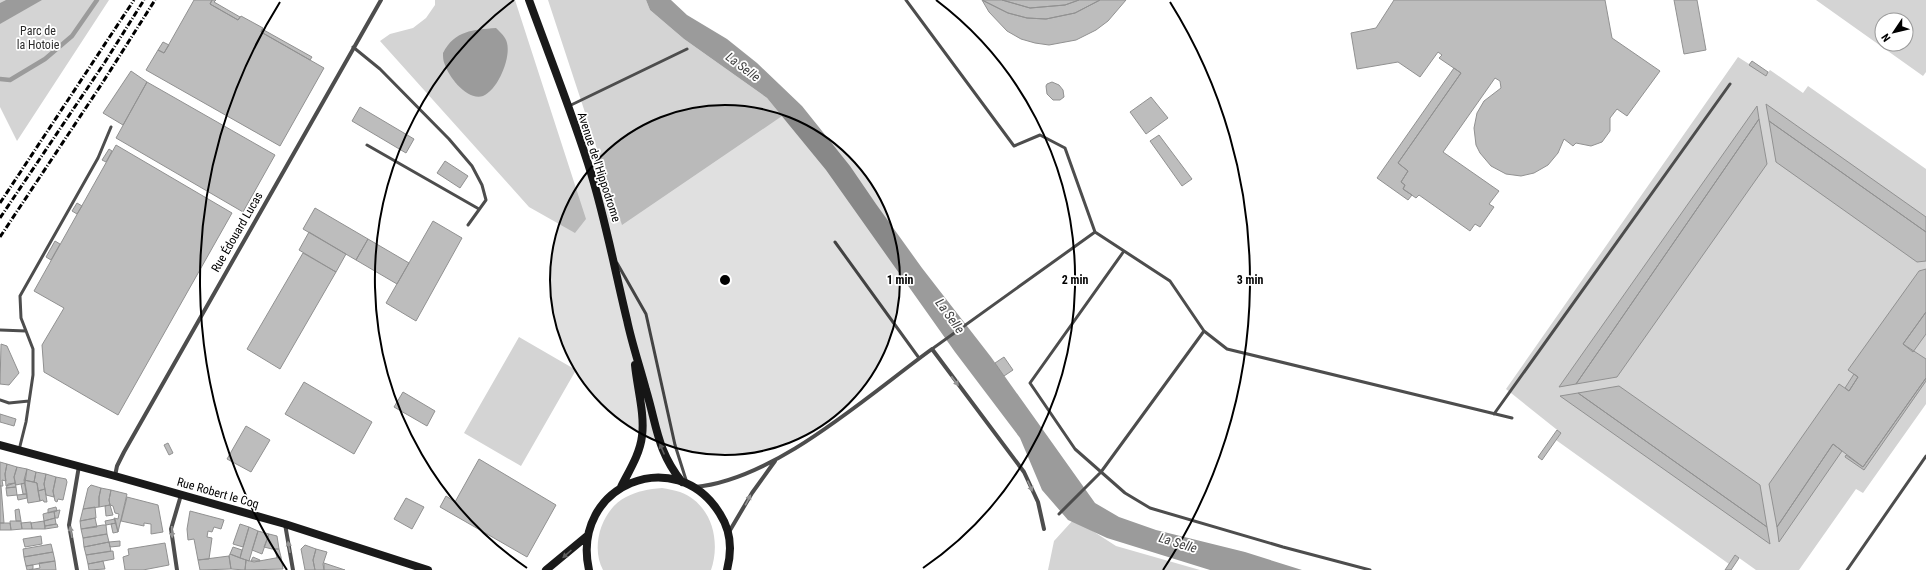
<svg xmlns="http://www.w3.org/2000/svg" width="1926" height="570" viewBox="0 0 1926 570" font-family="'Roboto Condensed',sans-serif">
	<style>
		.green { fill: #d4d4d4; fill-rule: evenodd }
		.water { fill: #9b9b9b }
		.lines { fill: none; stroke-linecap: round; stroke-linejoin: round }
		.stream { stroke: #9b9b9b; stroke-width: 4.5 }
		.building { fill: #bdbdbd; stroke: #919191 }
		.lane { stroke: #4d4d4d; stroke-width: 3 }
		.street { stroke: #4d4d4d; stroke-width: 4 }
		.secondary { stroke: #1a1a1a; stroke-width: 8 }
		.rail { stroke: #000; stroke-width: 3; stroke-dasharray: 6 2 1 2; stroke-linecap: butt }
		.oneway { fill: #949494 }
		.oneway2 { fill: #5f5f5f }
		.ring { fill: none; stroke: #000; stroke-width: 2 }
		.labels { text-anchor: middle; dominant-baseline: central; stroke-width: 3.5; stroke-linejoin: round; paint-order: stroke }
		.park-label { font-size: 12px; fill: #2b2b2b; stroke: #fff }
		.street-label { font-size: 12px; fill: #000; stroke: #fff }
		.water-label { font-size: 13px; font-style: italic; fill: #3c3c3c; stroke: #fff }
		.centre { fill: #000; stroke: #fff; stroke-width: 2 }
		.ring-label { font-size: 12px; text-anchor: middle; font-weight: bold; fill: #000; stroke: #fff; stroke-width: 3.5; stroke-linejoin: round; paint-order: stroke }
	</style>
	<rect width="100%" height="100%" fill="#fff"/>
	<path class="green" d="M0,0H109L17,141L0,107Z
		M435,0H515L586,219L575,233L529,207L380,41L390,34L413,28L426,18L435,5Z
		M548,0H646L650,10L684,39L767,98L782,116L622,225Z
		M1816,0H1926V72L1923,76ZM1882,20H1906V44H1882Z
		M1738,57L1749,64L1752,61L1768,72L1770,70L1803,93L1808,86L1926,169V404L1863,493L1856,489L1799,570H1756L1735,555L1729,564L1556,440L1561,433L1506,389Z
		M519,337L576,370L521,466L464,433Z
		M662,488C668,489 674,490 680,492C712,504 721,541 711,570H603C590,546 602,509 626,497C638,491 648,489 662,488Z
		M1074,519L1116,546L1200,570H1048L1054,541Z"/>
	<path class="water" d="M6,0H42L0,24V3Z
		M646,0H671L687,15L727,39L757,63L802,106L850,166L876,204L922,268L991,357L1095,503L1119,517L1156,530L1245,552L1302,570H1210L1107,538L1068,520L1042,490L1020,438L955,352L826,170L767,98L684,39L650,10Z
		M496,28C500,32 506,37 507,43C511,58 498,90 483,96C467,101 449,77 445,65C443,61 443,57 443,53C455,30 473,30 496,28Z"/>
	<g class="lines">
		<path class="stream" d="M0,79L10,80L45,59L72,36L97,0"/>
	</g>
	<path class="building" d="M194,0H212L210,4L238,20L241,16L263,28L261,32L324,68L280,146L146,70L158,50L164,53Z
		M212,0H216L214,2L240,17L238,20L210,4Z
		M982,0H1002L1030,8L1065,5L1079,0H1100L1075,13L1046,19L1027,18L1008,13Z
		M982,0L1008,13L1027,18L1046,19L1075,13L1100,0H1126L1108,21L1096,30L1076,40L1049,45L1035,43L1021,39L1007,31L989,12Z
		M1002,0H1079L1065,5L1030,8Z
		M1394,0H1605L1612,38L1660,71L1627,116L1617,109L1610,118V131L1602,142L1591,146L1576,143L1573,146L1564,139L1558,153L1548,165L1534,173L1521,176L1506,174L1491,166L1480,153L1476,145L1474,128L1477,113L1484,101L1501,88L1500,81L1495,78L1443,152L1499,191L1489,204L1494,207L1480,227L1475,224L1470,231L1419,195L1416,198L1403,189L1405,185L1401,182L1408,171L1398,163L1461,73L1439,58L1442,55L1438,52L1420,77L1398,62L1357,69L1351,33L1376,28Z
		M1674,0H1697L1706,50L1684,54Z
		M262,29L312,57L310,60L261,32Z
		M163,42L169,45L164,53L158,50Z
		M1752,61L1768,72L1766,76L1749,65Z
		M1454,68L1461,73L1398,163L1408,171L1401,182L1405,185L1403,189L1412,195L1408,200L1377,178Z
		M131,71L147,82L123,125L103,113Z
		M147,82L275,155L243,212L116,138Z
		M1052,82L1059,85L1063,90L1064,97L1060,100H1053L1047,94L1046,86L1047,84Z
		M1151,97L1168,118L1146,134L1130,112Z
		M1766,104L1926,217V232L1769,121Z
		M1757,106L1759,119L1576,384L1559,387Z
		M360,107L414,139L406,153L352,121Z
		M1759,119L1767,164L1617,377L1576,384Z
		M1769,121L1926,232V261L1917,262L1776,162Z
		M1159,135L1192,179L1182,186L1150,141Z
		M116,145L232,213L118,415L44,372L42,345L64,308L34,291Z
		M109,149L112,151L106,162L102,160Z
		M445,161L468,176L460,188L437,173Z
		M77,203L82,206L77,214L72,211Z
		M315,208L368,239L356,260L303,229Z
		M433,221L462,238L416,321L386,303Z
		M309,232L346,254L336,272L299,250Z
		M368,239L409,263L397,284L356,260Z
		M55,241L60,244L51,260L46,257Z
		M303,253L336,272L280,369L247,349Z
		M1926,269V312L1903,344L1926,359V378L1863,467L1833,444L1777,527L1769,484L1839,384L1849,391L1858,377L1848,370L1919,271Z
		M1926,312V334L1913,352L1903,344Z
		M1,344L7,346L19,373L9,385L0,384Z
		M1004,357L1013,370L1004,376L995,363Z
		M1854,374L1858,377L1849,391L1845,388Z
		M1926,378V381L1864,470L1845,457L1846,455L1863,467Z
		M304,382L372,422L354,454L285,414Z
		M1619,386L1760,485L1767,527L1578,393Z
		M403,392L435,411L427,426L394,407Z
		M1578,393L1767,527L1770,544L1560,396Z
		M0,414L16,419L14,426L0,422Z
		M246,426L270,440L251,472L227,459Z
		M1557,430L1561,433L1542,460L1538,457Z
		M168,443L173,453L169,455L164,445Z
		M1833,444L1842,451L1779,542L1777,527Z
		M479,459L556,505L527,557L440,507L446,496L455,502Z
		M0,462L7,464L5,474L6,481L2,480L3,486H0Z
		M7,464L17,467L14,477L15,483L6,486L5,474Z
		M17,467L27,469L25,483L16,485L14,477Z
		M27,469L36,472L34,482L24,480Z
		M36,472L46,474L44,484L45,489L38,491L37,483L34,482Z
		M46,474L56,477L53,491L54,497L46,495L44,484Z
		M56,477L66,479L67,482L63,500L58,499L57,502L55,501L53,491Z
		M24,480L37,483L40,501L28,503Z
		M15,483L16,487L6,488L8,484Z
		M25,483L27,494H23L21,484Z
		M91,485L101,488L99,497V507L83,509L88,488Z
		M0,486H1L4,523H0Z
		M16,487L17,495L7,496L6,488Z
		M101,488L111,490L109,500L110,505L99,507V497Z
		M45,489L47,502H44L43,500L40,501L38,491Z
		M111,490L127,494L118,532L114,518L118,519L119,514L115,513L113,506L110,505L109,500Z
		M27,494V498L18,500L17,495Z
		M127,497L158,505L163,532L151,534V524L144,523V526L121,521Z
		M406,498L424,507L412,529L394,519Z
		M110,505L113,515L106,516L105,506Z
		M56,507L57,511L48,513V509Z
		M95,507L96,518L80,521L83,509Z
		M19,509L21,521H16L15,510Z
		M60,510L58,518H55L54,511Z
		M54,511L55,518L44,521L43,514Z
		M190,511L224,520L221,529L214,527L212,532L208,531L207,537L212,538L209,559L198,560L194,539L188,540L187,529Z
		M55,518L56,524L45,526L44,521Z
		M95,518L97,527L81,529L80,521Z
		M115,519L116,523L106,525L105,521Z
		M10,521H21L22,529L11,530Z
		M44,521L45,529H32L31,523Z
		M31,522L32,529H22L21,523Z
		M0,523H10L11,530H0Z
		M116,523L118,532L113,533L111,524Z
		M57,524L58,527L45,529V526Z
		M240,524L249,527L243,547L233,544Z
		M103,525H106L107,534L83,538L81,529Z
		M249,527L258,531L249,561L240,558Z
		M258,531L269,534L262,554L252,550Z
		M107,534L109,542L84,547L83,538Z
		M269,534L277,536L279,549H272L264,547Z
		M41,536L42,544L25,547L23,539Z
		M120,541V546L110,547L109,542Z
		M109,542L111,551L86,555L84,547Z
		M165,543L169,565L143,570H125L123,557L129,555L128,549Z
		M51,544L53,552L24,557L23,549Z
		M305,545L316,549L313,560L315,570H305L301,549Z
		M233,547L242,550L240,558L230,554Z
		M275,549H279L281,557L277,558Z
		M316,549L327,552L323,564L324,570H315L313,560Z
		M113,551L114,559L88,564L86,555Z
		M53,552L55,561L26,566L24,557Z
		M230,554L246,560L245,570L231,569L229,556Z
		M1735,555L1739,558L1731,570H1725Z
		M229,556L231,569L200,570L198,560Z
		M253,557L260,560V561H251Z
		M281,557L283,569L245,570L246,560L254,562Z
		M55,561L56,570H29L40,568L39,563Z
		M103,561L105,569L89,570L88,564Z
		M324,563L345,570H324Z
		M33,565V569L27,570L26,566Z"/>
	<g class="lines">
		<path class="lane" d="M906,0L1014,146L1040,135L1065,148L1095,232L1170,281L1204,331L1101,472L1059,514
			M353,47L380,69L449,139L472,166L482,185L486,200L468,225
			M569,106L687,49
			M367,145L479,209
			M835,242L919,358
			M1124,251L1030,383L1075,449L1125,493L1150,508L1283,547L1370,570
			M617,263L646,314L675,445L687,483
			M0,330L26,331
			M1204,331L1227,349L1512,418
			M932,349L1095,232
			M0,400L9,403L29,401
			M1494,414L1730,84
			M19,450L26,422L33,375V349L21,318L20,296L98,158L111,127
			M1847,570L1926,456"/>
		<path class="street" d="M115,476L117,466L124,452L381,0
			M695,487C775,480 867,396 932,349L1024,472L1038,502L1044,529
			M285,524L293,570
			M729,532L752,493L775,461
			M77,570L69,525L79,466
			M177,570L171,529L181,495"/>
		<path class="secondary" d="M529,0C550,58 573,115 591,173C606,222 615,271 627,320C632,344 640,367 646,390C657,426 657,451 682,482
			M0,445L115,476L285,524L428,570
			M621,487C629,471 640,454 642,436C645,414 637,387 635,365
			M546,570L587,536
			M589,570C570,485 676,442 720,514C731,531 732,551 727,570"/>
		<path class="rail" d="M0,203L134,0
			M0,218L105,62L144,0
			M0,237L103,82L155,0"/>
	</g>
	<defs><path id="oneway-solid" d="M-6-.8H1V-3.2L6.5 0L1 3.2V.8H-6Z"/></defs>
	<g class="oneway">
		<use href="#oneway-solid" transform="translate(955 381) rotate(53)"/>
		<use href="#oneway-solid" transform="translate(1030 486) rotate(66)"/>
		<use href="#oneway-solid" transform="translate(748 500) rotate(-62)"/>
		<use href="#oneway-solid" transform="translate(71 532) rotate(-100)"/>
		<use href="#oneway-solid" transform="translate(172 532) rotate(88)"/>
		<use href="#oneway-solid" transform="translate(289 547) rotate(-100)"/>
	</g>
	<g class="oneway2">
		<use href="#oneway-solid" transform="translate(662 449) rotate(-113)"/>
		<use href="#oneway-solid" transform="translate(567 554) rotate(138)"/>
	</g>
	<circle cx="725" cy="280" r="175" fill="#000" fill-opacity=".12"/>
	<g class="ring">
		<circle cx="725" cy="280" r="175"/>
		<path d="M527 568A350 350 0 0 1 514 0M936 0A350 350 0 0 1 923 568"/>
		<path d="M287 570A525 525 0 0 1 280 2M1170 2A525 525 0 0 1 1163 570"/>
	</g>
	<g class="labels">
		<g class="park-label">
			<text x="38" y="31">Parc de<tspan x="38" dy="14">la Hotoie</tspan></text>
		</g>
		<g class="street-label">
			<text transform="translate(599 167) rotate(72)">Avenue de l'Hippodrome</text>
			<text transform="translate(237 232) rotate(-60)">Rue Édouard Lucas</text>
			<text transform="translate(218 493) rotate(16)">Rue Robert le Coq</text>
		</g>
		<g class="water-label">
			<text transform="translate(743 67) rotate(37)">La Selle</text>
			<text transform="translate(950 316) rotate(54)">La Selle</text>
			<text transform="translate(1178 543) rotate(17)">La Selle</text>
		</g>
	</g>
	<circle cx="725" cy="280" r="6" class="centre"/>
	<g class="ring-label">
		<text x="900" y="284">1 min</text>
		<text x="1075" y="284">2 min</text>
		<text x="1250" y="284">3 min</text>
	</g>
	<g transform="translate(1894 32) rotate(235)"><circle r="19" fill="#ffffff" stroke="#999999"/>
	<path d="M0-3L7 15L0 10L-7 15Z" fill="#000000"/>
	<text y="-6" font-size="11" font-weight="bold" text-anchor="middle" fill="#000000">N</text>
	</g>
</svg>
